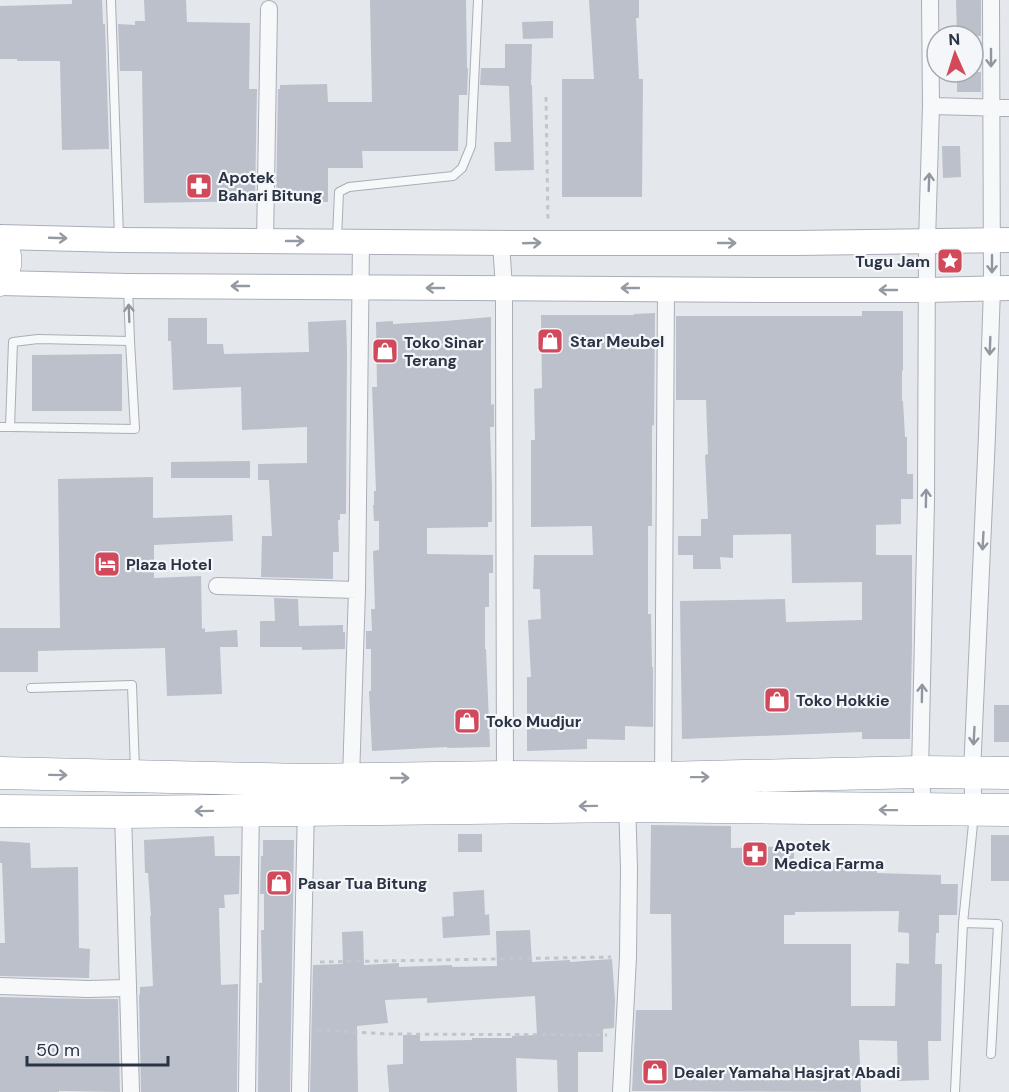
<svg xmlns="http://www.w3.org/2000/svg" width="1009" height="1092" viewBox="0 0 1009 1092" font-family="'DM Sans',sans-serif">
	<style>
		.building { fill: #bbc0ca; fill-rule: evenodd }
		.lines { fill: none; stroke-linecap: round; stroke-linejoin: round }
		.lane-casing { stroke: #a9aeb7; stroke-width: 10 }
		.street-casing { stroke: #a9aeb7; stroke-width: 18 }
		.secondary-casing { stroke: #a9aeb7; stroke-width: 26 }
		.highway-casing { stroke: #8b94a3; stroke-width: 33 }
		.path { stroke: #c2c5cb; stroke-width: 3; stroke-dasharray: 4.5 4.5; stroke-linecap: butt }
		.lane { stroke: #f7f8fa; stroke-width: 8 }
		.street { stroke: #f7f8fa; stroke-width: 16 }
		.secondary { stroke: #fff; stroke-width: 24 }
		.highway { stroke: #fff; stroke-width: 32 }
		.oneway { stroke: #9196a0 }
		.oneway2 { stroke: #959aa2 }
		.labels { text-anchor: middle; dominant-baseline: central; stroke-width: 4.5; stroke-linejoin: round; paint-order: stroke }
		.poi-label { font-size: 16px; font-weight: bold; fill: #2b3445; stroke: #f4f6f9; text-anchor: start }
	</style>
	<rect width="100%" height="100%" fill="#e4e7ec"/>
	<path class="building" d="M72,0H102L103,24H105L109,149L62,150L60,61H17V59H0V6L72,4Z
		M144,0H186L187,22L250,23L249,89H257L255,201L144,203L142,71H120L118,24L135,25V21H145Z
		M370,0H466L467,68H468L467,95H459L458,151H362L363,168H328V202L276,201L278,89H280V85L327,84L328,102H372Z
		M589,0H639V18H636L639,79H643L642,197H562V79H594Z
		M956,0H981V36H957Z
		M553,21V38L523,39L522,22Z
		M505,44H532L531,85H532L534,170L495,171L494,142H511L509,86L480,85L481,68H505Z
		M957,72H981V92H957Z
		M942,146H960L961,177L943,178Z
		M862,311H903V370L902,371V401H903L905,437H907V474H913V499H901V524L876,525V555H912V647L910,739H862V732L682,739L680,601L785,599L786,622L862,620V582L792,583L791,534L733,535V558L720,557L721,569H693V555H678V536H701V519H708L705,455L708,454L706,400H676V316H862Z
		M655,313L654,426L652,425V526H648V614H651L652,667H653V727L625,726V740L587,739V749L527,751V677H531L528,620L541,619L540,589H533L534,555H593L592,526L531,527V440H535L534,389L542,388L541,315H634V314Z
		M491,317V405L494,404V427H490L492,487V522H488V527L427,528V554L493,555V573H489V607H485V649H486L490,747L447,748V747L372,751L369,691H371V649H366V631H372L371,609H375L373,551L379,550V521H374L373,505H374V491H376L372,387H377L376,322L393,321V324L445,321Z
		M168,318H207V344H223L224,354L309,352L308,322L346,320L347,351L346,514H340V520H338L339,552H333V579L261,577L262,536H272L269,480H258V464L307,463V427L242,430L241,387L173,390L171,341H168Z
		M122,354V411H32V355Z
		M250,461V478H171V462Z
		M153,477V518L232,515L233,541L154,545V578L201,576L202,629L205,628V632L237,630L238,647H220L222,694L167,696L165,648L38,651V672H0V628H60L58,479Z
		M274,598L298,599L299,626L343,625V632H345V649L302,650V647H260V621H275Z
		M994,705H1009V742H994Z
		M651,825L731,826V848L794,846V863L877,862V873L941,875V884H958L957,915H939V933H936L935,964H942L941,1041H928L929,1080L898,1081L897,1041L859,1040L861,1092L632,1091L636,1010H672L671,914H650ZM899,911L898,932L909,933V964L896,963L895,1006H851V944H784V915H795V912Z
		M458,834H482V852H458Z
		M991,835H1009V881H991Z
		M214,836L215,856H240L239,894L224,895L225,908H219L221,985L238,984L237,1092H141L139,995L140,994V987L153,986L150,916H151L148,873H145L144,840Z
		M263,840H294L290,1092H258L259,983H262L261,930H264V894H260L261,856H263Z
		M0,841L30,843L31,868L78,867L79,948L90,949L89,978L0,976V943H5L2,863H0Z
		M484,890L485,915L489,914L490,935L443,938L442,917L454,916L453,892Z
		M530,930L532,962L570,960V962L612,959L615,1000L614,1028L603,1029V1052H578V1092H558L557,1060L516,1058L517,1092H389L387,1065L403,1064V1035H420V1041L472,1040V1038H512V1036L537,1035L535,996L427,1003V998L385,1000L388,1023L357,1026L358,1092H310L313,965L343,964L342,932L363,931L364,965L399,963V967L452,965V967L497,966L496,931Z
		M0,997L88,999H118L120,1092L59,1091V1092H0Z"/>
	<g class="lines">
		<defs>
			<path id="lane" d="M111,0L119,237
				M337,238L339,192L349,187L453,176L462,168L471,146L478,0
				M128,288L130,341
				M0,427H10L135,429L130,341L38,339L13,342L10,427
				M31,688L132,685L135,770
				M963,923L998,924L991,1054
				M955,1092L963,923L974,814"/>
			<path id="street" d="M931,106L1009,108
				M265,241L269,9
				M501,243L504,288V326L505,777
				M217,586L357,590
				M351,779L357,590L361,242
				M663,785L666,288
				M924,810L920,772L926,502L927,241L931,106L930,0
				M974,810L972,773L987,435L992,288L991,0
				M123,812L131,1092
				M0,986L88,989L127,988
				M247,1092L251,805
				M300,1092L306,805
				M621,1092L628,957L629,869L627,799"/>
			<path id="secondary" d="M0,237L119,240L523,243H798L1009,240
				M0,283L128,286L774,290H927L1009,288"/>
			<path id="highway" d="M0,241C7,254 7,267 0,280
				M0,773L304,780L505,777L662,778L920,772L1009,773
				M0,811L123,812L628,806L1009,810"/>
		</defs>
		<use href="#lane" class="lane-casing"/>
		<use href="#street" class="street-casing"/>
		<use href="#secondary" class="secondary-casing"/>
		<use href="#highway" class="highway-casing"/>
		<path class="path" d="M546,97L548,223
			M320,962L611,957
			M317,1030L387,1034L607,1035"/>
		<use href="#lane" class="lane"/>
		<use href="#street" class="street"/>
		<use href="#secondary" class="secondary"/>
		<use href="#highway" class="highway"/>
	</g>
	<defs><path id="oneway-shaft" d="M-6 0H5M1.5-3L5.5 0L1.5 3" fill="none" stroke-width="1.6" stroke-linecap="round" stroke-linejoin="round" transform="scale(1.5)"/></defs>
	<g class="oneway">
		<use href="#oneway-shaft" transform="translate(991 58) rotate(90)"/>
		<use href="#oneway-shaft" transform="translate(929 182) rotate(-88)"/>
		<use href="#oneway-shaft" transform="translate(992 264) rotate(90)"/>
		<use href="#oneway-shaft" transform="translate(129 313) rotate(-92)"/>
		<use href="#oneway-shaft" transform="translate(990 346) rotate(92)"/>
		<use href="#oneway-shaft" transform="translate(926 498) rotate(-89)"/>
		<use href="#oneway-shaft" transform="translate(983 541) rotate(93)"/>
		<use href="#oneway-shaft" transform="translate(922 693) rotate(-89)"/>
		<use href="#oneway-shaft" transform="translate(974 736) rotate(93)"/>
	</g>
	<g class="oneway2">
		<use href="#oneway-shaft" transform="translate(58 238) rotate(2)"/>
		<use href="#oneway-shaft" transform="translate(295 241)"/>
		<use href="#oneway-shaft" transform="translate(532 243) rotate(-2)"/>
		<use href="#oneway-shaft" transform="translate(727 243)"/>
		<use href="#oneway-shaft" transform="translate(240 286) rotate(-180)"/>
		<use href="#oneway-shaft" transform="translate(435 288) rotate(-180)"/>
		<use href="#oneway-shaft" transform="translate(630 288) rotate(-180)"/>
		<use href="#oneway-shaft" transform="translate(888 290) rotate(-180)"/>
		<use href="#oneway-shaft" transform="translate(58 775) rotate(1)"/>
		<use href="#oneway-shaft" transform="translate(700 777) rotate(-1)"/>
		<use href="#oneway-shaft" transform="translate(400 778)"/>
		<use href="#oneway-shaft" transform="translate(588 806) rotate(179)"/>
		<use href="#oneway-shaft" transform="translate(888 810) rotate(-179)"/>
		<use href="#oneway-shaft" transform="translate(204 811) rotate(179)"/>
	</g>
	<defs>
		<symbol id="pharmacy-square" viewBox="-11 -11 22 22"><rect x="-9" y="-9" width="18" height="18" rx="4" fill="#d1495b" stroke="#f4f6f9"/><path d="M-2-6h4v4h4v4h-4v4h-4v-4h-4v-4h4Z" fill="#fff"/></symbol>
		<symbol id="sight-square" viewBox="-11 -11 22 22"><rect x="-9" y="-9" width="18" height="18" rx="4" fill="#d1495b" stroke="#f4f6f9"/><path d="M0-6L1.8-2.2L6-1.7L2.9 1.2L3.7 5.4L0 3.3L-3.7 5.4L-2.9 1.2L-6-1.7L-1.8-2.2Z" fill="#fff"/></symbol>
		<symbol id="shop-square" viewBox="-11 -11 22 22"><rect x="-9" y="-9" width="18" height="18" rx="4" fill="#d1495b" stroke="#f4f6f9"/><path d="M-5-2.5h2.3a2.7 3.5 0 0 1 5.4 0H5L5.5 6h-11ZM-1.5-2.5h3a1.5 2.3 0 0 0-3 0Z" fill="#fff"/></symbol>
		<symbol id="hotel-square" viewBox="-11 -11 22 22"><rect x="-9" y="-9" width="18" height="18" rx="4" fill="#d1495b" stroke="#f4f6f9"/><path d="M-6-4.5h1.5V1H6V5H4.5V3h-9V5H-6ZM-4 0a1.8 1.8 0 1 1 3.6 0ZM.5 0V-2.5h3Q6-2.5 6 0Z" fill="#fff"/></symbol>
	</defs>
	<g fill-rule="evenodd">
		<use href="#pharmacy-square" x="184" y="171" width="30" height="30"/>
		<use href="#sight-square" x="935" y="246" width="30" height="30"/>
		<use href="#shop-square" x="535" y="326" width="30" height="30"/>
		<use href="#shop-square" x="370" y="336" width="30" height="30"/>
		<use href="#hotel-square" x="92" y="549" width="30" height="30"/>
		<use href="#shop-square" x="762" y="685" width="30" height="30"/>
		<use href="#shop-square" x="452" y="706" width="30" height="30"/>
		<use href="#pharmacy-square" x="740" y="839" width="30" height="30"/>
		<use href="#shop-square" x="264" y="868" width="30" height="30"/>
		<use href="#shop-square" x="640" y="1057" width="30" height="30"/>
	</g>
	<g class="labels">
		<g class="poi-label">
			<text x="218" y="177">Apotek<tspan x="218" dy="18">Bahari Bitung</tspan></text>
			<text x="930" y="261" text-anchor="end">Tugu Jam</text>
			<text x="570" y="341">Star Meubel</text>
			<text x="404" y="342">Toko Sinar<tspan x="404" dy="18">Terang</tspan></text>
			<text x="126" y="564">Plaza Hotel</text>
			<text x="796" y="700">Toko Hokkie</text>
			<text x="486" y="721">Toko Mudjur</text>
			<text x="774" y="845">Apotek<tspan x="774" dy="18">Medica Farma</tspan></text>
			<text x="298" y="883">Pasar Tua Bitung</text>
			<text x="674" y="1072">Dealer Yamaha Hasjrat Abadi</text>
		</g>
	</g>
	<g transform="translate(955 54) rotate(357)"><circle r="28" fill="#f4f6f9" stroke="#a4a8b1" stroke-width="1.5"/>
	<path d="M0-4.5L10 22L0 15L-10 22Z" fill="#d1495b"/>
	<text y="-9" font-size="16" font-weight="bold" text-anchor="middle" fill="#2b3445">N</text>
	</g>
	<path d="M27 1056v9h141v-9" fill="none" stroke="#2b3445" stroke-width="3"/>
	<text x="36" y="1056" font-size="18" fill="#2b3445" stroke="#f4f6f9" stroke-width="4.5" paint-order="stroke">50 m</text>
</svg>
